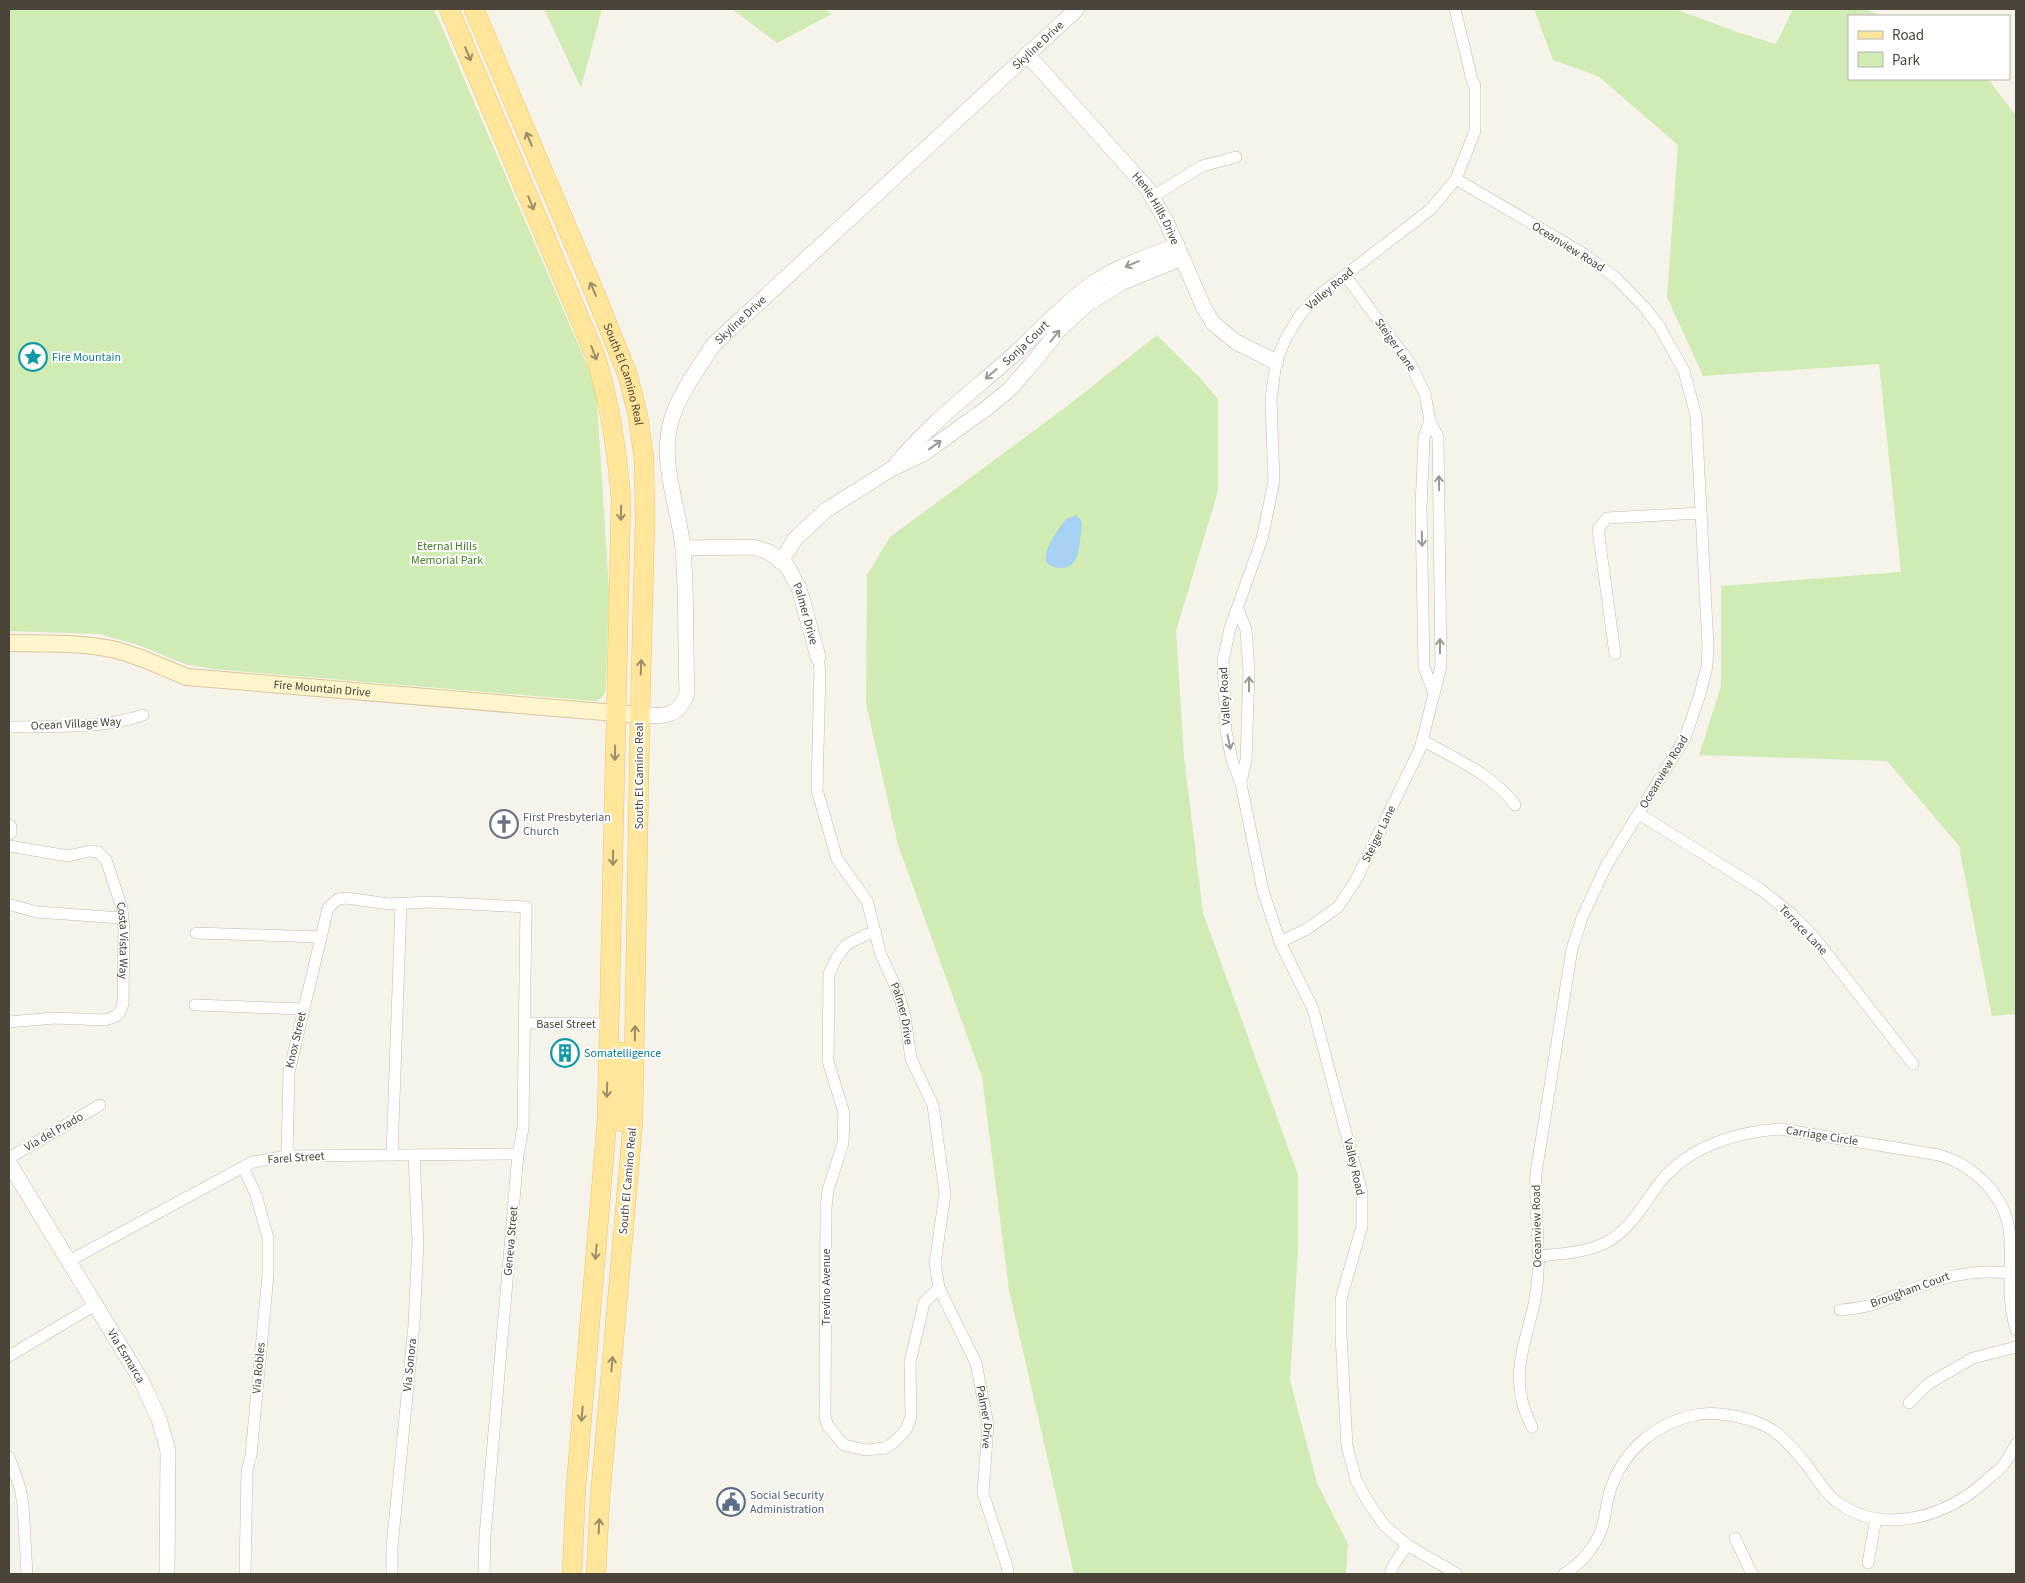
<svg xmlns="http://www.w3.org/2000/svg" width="2025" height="1583" viewBox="0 0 2025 1583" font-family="'Source Sans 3',sans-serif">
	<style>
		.green { fill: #d0ebb3 }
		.water { fill: #a7d1f3 }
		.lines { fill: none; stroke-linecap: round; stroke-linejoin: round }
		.minor-casing { stroke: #c2bbad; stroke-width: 12 }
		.tertiary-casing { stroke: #c2bbad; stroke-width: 16 }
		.secondary-casing { stroke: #d7c89a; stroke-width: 18 }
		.primary-casing { stroke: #e8c667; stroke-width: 20 }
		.minor { stroke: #fff; stroke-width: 11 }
		.tertiary { stroke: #fff; stroke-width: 15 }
		.secondary { stroke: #fff5cc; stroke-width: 16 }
		.primary { stroke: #ffe69b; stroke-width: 19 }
		.oneway { stroke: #9c8d65 }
		.oneway2 { stroke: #9c9892 }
		.labels { text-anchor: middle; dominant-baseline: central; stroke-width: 4; stroke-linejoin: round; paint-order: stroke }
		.street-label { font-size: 12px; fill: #4b4438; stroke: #fff }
		.culture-label { font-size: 12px; fill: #0d838f; stroke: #fff; text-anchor: start }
		.park-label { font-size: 12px; fill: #468028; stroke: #fff }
		.worship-label { font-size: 12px; fill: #5b616d; stroke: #fff; text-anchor: start }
		.service-label { font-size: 12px; fill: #4e5e75; stroke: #fff; text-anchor: start }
	</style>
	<rect width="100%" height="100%" fill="#f6f3eb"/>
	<path class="green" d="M9,9H434L596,386L609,591L606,686C605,694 603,698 595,701L212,669L185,664L138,645L100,634L9,631Z
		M544,9H602L581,88Z
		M732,9H824L832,14L777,43Z
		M1534,9H1675L1740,33L1776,44L1793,9H1865L1882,16H1849V79H1988L2016,116V1014L1992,1016L1959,846L1887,761L1699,755L1721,686V586L1901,572L1879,364L1703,376L1667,297L1678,145L1598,76L1553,60Z
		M1157,335L1199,377L1218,399V491L1176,631L1184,757L1203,913L1298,1175V1251L1290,1380L1317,1483L1348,1544L1346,1574H1074L1009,1290L982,1077L898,845L866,704L867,575L890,537L1066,407Z"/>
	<path class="water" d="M1076,515L1081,520L1082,525C1079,540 1082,568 1061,568C1055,568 1050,566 1046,562C1044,547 1058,530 1066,519Z"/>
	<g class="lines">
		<defs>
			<g id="minor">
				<path d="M1455,9L1472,80L1475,86V131L1456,179L1431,209L1317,297L1300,315L1286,338L1276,362L1271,399L1274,481L1262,539L1230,628L1223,661L1226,731L1232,760L1241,784L1263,891L1280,942L1313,1009L1362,1193V1226L1341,1299V1335L1347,1446L1356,1480L1368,1502L1384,1525L1407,1545L1457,1574"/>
				<path d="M1456,179L1584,254L1616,278L1645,308L1659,326L1684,371L1696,416L1708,646L1707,666L1700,694L1685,738L1606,866L1582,918L1572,949L1536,1173C1534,1206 1540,1240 1538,1273C1536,1332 1501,1367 1532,1427"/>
				<path d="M1152,197L1202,166L1236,157"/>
				<path d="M1430,421L1424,437L1421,508L1424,667L1434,693"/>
				<path d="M1238,609L1246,630L1249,672L1246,760L1241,782"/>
				<path d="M1615,654L1598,529L1607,518L1701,513"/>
				<path id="s1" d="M818,657L820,671L817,790L837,859L867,901L881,955L898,992L905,1016L911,1059L933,1105L945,1194L935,1263L939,1288L976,1363L988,1425L983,1493L1007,1566L1008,1574"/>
				<path d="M9,727C50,726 105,729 143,715"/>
				<path d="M1422,740C1454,758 1494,775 1515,805"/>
				<path d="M1639,814L1760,889L1789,912L1813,936L1913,1064"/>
				<path id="s2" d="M9,846L68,856L89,851L98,852L106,860L122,908L124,930L123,1004L120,1012L116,1016L105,1020L54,1018L9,1022"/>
				<path d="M11,905L37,912L122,918"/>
				<path d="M876,932L865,935L846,945L837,957L829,974L828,1061L844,1113L843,1143L828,1190L826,1208L825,1417L828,1426L844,1445L865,1450L885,1448L893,1443L906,1430L911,1417L910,1362L924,1303L939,1288"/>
				<path d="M196,933L320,937"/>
				<path d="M1280,942L1307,929L1338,907L1356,880L1420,749L1441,666L1438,437L1430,421L1425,394L1411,365L1345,275"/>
				<path d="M195,1005L303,1009"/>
				<path d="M524,1023L609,1024"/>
				<path d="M392,1155L401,904"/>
				<path d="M287,1156L289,1072L328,908L338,899L346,898L389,904L430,902L526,907L523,1128L518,1154L485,1536L484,1574"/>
				<path d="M9,1158L100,1105"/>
				<path d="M243,1167L256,1195L268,1238V1275L251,1455L247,1471L245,1574"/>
				<path d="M1538,1256C1561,1254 1584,1253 1605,1243C1631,1230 1644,1203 1661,1181C1690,1146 1736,1132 1780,1129L1939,1155C1975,1166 2008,1197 2010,1238C2012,1272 2006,1296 2016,1330"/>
				<path d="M69,1261L243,1167L253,1162L287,1156L518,1154"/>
				<path d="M1840,1310C1850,1309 1861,1308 1871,1305C1921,1287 1954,1267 2009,1273"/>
				<path d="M9,1356L95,1305"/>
				<path d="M1909,1403L1928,1384L1973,1358L2016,1347"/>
				<path d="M9,1457L20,1488L23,1504L27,1574"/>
				<path d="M1735,1538L1752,1574"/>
				<path d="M1868,1563L1876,1518"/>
				<path d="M392,1574V1547L414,1325L418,1242L414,1156"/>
				<path d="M1390,1574L1393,1566L1407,1545"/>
				<path d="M1564,1574C1581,1564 1597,1545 1603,1525C1606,1512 1607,1497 1612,1485C1626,1448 1657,1423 1695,1415C1717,1410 1755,1418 1774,1431C1785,1439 1797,1453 1806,1464C1816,1477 1823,1491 1837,1502C1885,1537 1948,1516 1988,1479C1993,1474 2000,1470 2004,1464C2009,1458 2012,1451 2016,1444"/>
			</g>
			<g id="tertiary">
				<path id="s3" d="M1027,54L1147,188L1167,223L1204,308L1213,323L1236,342L1276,362"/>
				<path id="s4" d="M897,463C930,423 973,391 1011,357C1039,332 1063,304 1093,283C1118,266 1149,257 1177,245"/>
				<path id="s5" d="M683,548L753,547L769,552L787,566L799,588L818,657"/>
				<path d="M781,562L795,539L826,510L893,468L923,454L987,408L1010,389L1036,359L1058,331L1087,304L1123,282L1182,258"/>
				<path id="s6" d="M640,715C663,716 678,719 687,693C685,645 687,596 683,549C679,506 658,461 672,418C680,392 699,368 713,345L1077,9"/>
				<path d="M9,827V832"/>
				<path id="s7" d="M9,1163L141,1380L159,1419L168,1451L167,1574"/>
			</g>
			<g id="secondary">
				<path id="s8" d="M9,643C44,644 81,642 116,650C140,656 164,668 187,677L640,715"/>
			</g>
			<g id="primary">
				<path d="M449,9L595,355C610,402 617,449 621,499L607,1120L576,1487L572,1574"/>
				<path id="s9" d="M474,9L596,296L628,376L638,416L644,460L645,520L640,715L633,1122L600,1498L596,1574"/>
				<path d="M621,1122V1052"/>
			</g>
		</defs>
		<use href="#minor" class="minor-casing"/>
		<use href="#tertiary" class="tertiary-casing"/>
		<use href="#secondary" class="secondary-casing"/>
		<use href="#primary" class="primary-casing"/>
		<use href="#minor" class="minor"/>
		<use href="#tertiary" class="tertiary"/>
		<use href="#secondary" class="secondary"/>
		<use href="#primary" class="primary"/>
	</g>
	<defs><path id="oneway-shaft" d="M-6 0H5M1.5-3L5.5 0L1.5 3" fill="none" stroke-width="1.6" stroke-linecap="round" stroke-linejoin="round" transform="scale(1.25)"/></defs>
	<g class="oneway">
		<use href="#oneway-shaft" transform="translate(468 54) rotate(67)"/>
		<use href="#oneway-shaft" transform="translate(529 139) rotate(-113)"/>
		<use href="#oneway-shaft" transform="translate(531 203) rotate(67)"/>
		<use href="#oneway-shaft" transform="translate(593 289) rotate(-113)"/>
		<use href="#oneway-shaft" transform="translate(594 353) rotate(69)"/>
		<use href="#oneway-shaft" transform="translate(621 513) rotate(91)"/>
		<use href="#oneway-shaft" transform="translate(641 667) rotate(-88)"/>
		<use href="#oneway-shaft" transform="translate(615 753) rotate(91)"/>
		<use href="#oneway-shaft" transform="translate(613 858) rotate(91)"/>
		<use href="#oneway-shaft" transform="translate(635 1033) rotate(-89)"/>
		<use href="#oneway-shaft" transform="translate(607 1090) rotate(92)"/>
		<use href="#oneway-shaft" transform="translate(596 1252) rotate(95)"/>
		<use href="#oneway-shaft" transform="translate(612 1364) rotate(-85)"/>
		<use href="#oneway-shaft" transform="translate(582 1414) rotate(95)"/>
		<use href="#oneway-shaft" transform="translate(599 1526) rotate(-87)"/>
	</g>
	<g class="oneway2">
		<use href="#oneway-shaft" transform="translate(1132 264) rotate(157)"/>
		<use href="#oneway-shaft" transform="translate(1055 336) rotate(-51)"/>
		<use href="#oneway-shaft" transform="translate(991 374) rotate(139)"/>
		<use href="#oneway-shaft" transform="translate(935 445) rotate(-36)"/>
		<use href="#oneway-shaft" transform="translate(1439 483) rotate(-91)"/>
		<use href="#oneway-shaft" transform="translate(1422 539) rotate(89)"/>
		<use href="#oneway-shaft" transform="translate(1440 646) rotate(-90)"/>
		<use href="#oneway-shaft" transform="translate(1249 684) rotate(-90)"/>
		<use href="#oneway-shaft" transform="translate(1229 742) rotate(78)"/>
	</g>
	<defs>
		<symbol id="sight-ring" viewBox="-11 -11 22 22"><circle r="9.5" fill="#fff" stroke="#0f9aa8" stroke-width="1.5"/><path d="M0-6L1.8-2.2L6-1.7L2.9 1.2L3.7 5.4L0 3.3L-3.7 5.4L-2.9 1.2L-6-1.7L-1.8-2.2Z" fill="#0f9aa8"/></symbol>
		<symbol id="church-ring" viewBox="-11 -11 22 22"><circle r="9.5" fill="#fff" stroke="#6b7280" stroke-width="1.5"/><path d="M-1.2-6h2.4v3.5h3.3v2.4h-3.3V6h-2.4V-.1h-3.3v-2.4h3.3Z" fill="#6b7280"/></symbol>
		<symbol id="building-ring" viewBox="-11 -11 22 22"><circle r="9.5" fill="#fff" stroke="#0f9aa8" stroke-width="1.5"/><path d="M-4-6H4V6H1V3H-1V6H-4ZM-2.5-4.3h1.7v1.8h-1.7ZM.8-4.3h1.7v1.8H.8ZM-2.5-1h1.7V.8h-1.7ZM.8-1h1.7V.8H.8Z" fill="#0f9aa8"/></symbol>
		<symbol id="civic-ring" viewBox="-11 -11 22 22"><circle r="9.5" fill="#fff" stroke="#5c6f8a" stroke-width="1.5"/><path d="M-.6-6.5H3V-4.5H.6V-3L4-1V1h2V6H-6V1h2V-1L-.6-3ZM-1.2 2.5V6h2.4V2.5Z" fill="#5c6f8a"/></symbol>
	</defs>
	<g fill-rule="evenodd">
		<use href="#sight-ring" x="17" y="341" width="32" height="32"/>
		<use href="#church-ring" x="488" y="808" width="32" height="32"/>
		<use href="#building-ring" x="549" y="1037" width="32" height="32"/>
		<use href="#civic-ring" x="715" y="1486" width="32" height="32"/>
	</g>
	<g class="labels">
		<g class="street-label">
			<text stroke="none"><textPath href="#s6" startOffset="861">Skyline Drive</textPath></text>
			<text stroke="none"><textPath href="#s3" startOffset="202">Henie Hills Drive</textPath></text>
			<text transform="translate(1568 247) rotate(32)">Oceanview Road</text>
			<text transform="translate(1330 289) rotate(-40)">Valley Road</text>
			<text stroke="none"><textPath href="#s6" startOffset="456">Skyline Drive</textPath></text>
			<text stroke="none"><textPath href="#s4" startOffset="176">Sonja Court</textPath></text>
			<text transform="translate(1395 345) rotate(55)">Steiger Lane</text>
			<text stroke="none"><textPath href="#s9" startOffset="395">South El Camino Real</textPath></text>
			<text stroke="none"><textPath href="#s5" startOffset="161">Palmer Drive</textPath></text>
			<text stroke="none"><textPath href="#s8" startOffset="319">Fire Mountain Drive</textPath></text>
			<text transform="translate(1225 696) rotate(-93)">Valley Road</text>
			<text transform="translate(76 724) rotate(-3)">Ocean Village Way</text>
			<text transform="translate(1664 772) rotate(-59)">Oceanview Road</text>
			<text transform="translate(639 776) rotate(-90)">South El Camino Real</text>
			<text transform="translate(1379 834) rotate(-64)">Steiger Lane</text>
			<text transform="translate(1803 930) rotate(46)">Terrace Lane</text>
			<text stroke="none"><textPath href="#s2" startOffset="185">Costa Vista Way</textPath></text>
			<text stroke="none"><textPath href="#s1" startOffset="375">Palmer Drive</textPath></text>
			<text x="566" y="1024">Basel Street</text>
			<text transform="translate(296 1040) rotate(-77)">Knox Street</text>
			<text transform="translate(54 1132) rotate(-30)">Via del Prado</text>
			<text transform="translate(1822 1136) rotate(9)">Carriage Circle</text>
			<text transform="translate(296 1158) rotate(-4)">Farel Street</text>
			<text transform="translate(1354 1167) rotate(77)">Valley Road</text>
			<text transform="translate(628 1181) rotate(-85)">South El Camino Real</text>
			<text transform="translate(1537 1226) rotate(-91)">Oceanview Road</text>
			<text transform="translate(511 1241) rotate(-85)">Geneva Street</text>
			<text transform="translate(826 1287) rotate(-90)">Trevino Avenue</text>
			<text transform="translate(1910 1290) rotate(-20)">Brougham Court</text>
			<text stroke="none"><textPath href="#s7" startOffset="226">Via Esmarca</textPath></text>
			<text transform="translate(410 1365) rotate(-84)">Via Sonora</text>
			<text transform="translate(259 1368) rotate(-85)">Via Robles</text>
			<text stroke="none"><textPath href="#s1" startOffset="796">Palmer Drive</textPath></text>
		</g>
		<g class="culture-label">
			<text x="52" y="357">Fire Mountain</text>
			<text x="584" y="1053">Somatelligence</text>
		</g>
		<g class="park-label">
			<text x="447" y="546">Eternal Hills<tspan x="447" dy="14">Memorial Park</tspan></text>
		</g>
		<g class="worship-label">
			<text x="523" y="817">First Presbyterian<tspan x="523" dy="14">Church</tspan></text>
		</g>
		<g class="service-label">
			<text x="750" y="1495">Social Security<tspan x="750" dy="14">Administration</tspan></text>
		</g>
	</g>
	<rect width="2025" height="1583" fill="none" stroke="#4b4438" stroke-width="20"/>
	<rect x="1848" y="15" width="162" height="65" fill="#ffffff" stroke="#b7b4af"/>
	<rect x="1858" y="31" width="25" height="8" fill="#ffe69b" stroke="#b7b4af"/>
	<text x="1892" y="40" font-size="15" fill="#4b4438">Road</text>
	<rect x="1858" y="52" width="25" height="15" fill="#d0ebb3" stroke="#b7b4af"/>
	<text x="1892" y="65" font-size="15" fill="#4b4438">Park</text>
</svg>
